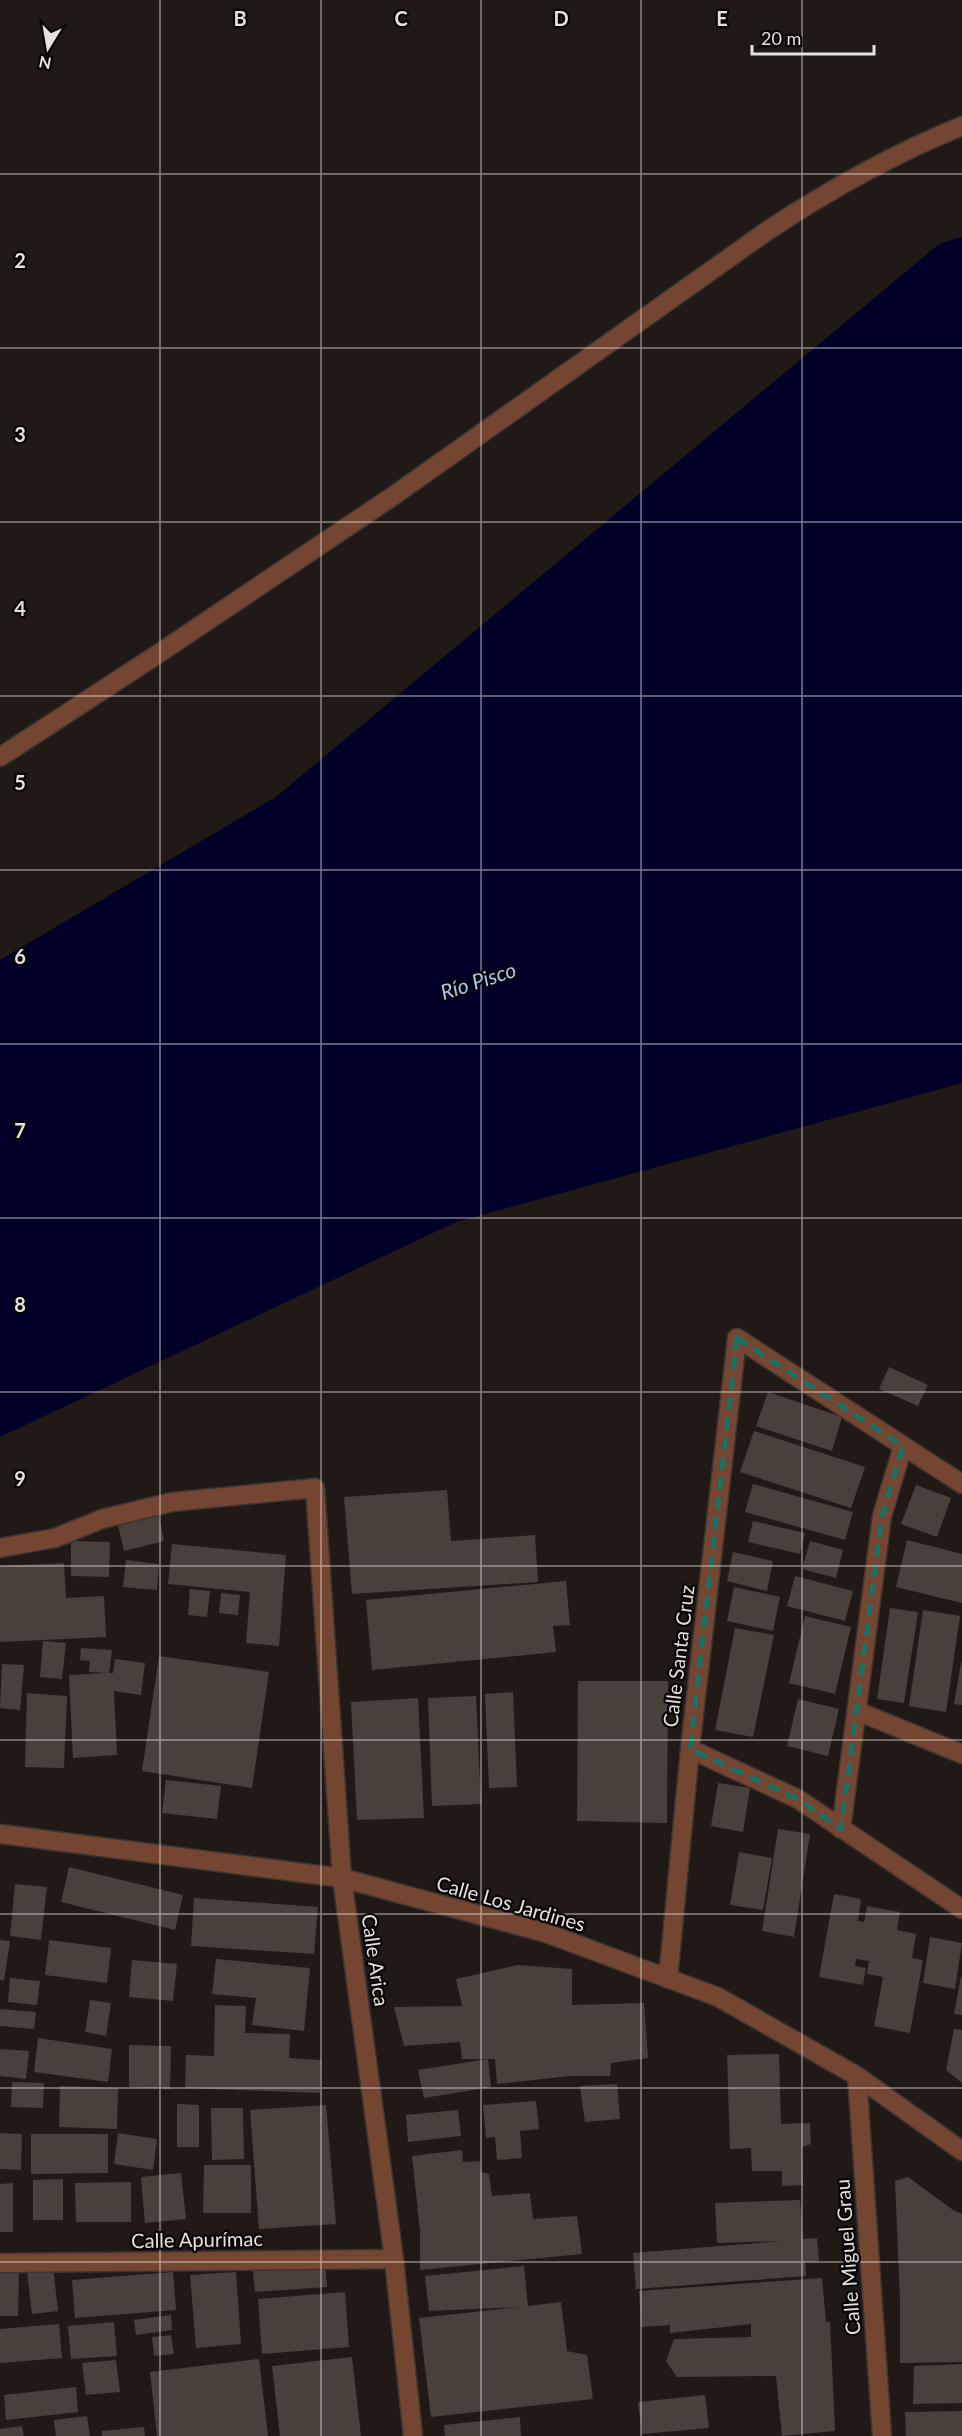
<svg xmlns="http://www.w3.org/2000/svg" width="962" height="2436" viewBox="0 0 962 2436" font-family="Lato,sans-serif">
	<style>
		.water { fill: #000029 }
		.building { fill: #49403c }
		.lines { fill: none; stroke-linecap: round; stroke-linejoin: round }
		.street-casing { stroke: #3d3532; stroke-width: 21 }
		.street { stroke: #744631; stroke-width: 18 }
		.marked { fill: none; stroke: #0f766e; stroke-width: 4.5; stroke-dasharray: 12 8; stroke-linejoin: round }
		.grid { fill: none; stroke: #e6e0de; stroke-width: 1.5; stroke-opacity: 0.55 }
		.labels { text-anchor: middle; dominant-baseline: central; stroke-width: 4.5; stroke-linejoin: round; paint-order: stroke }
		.street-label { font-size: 20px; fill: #e6e0de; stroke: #080605 }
		.water-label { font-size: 21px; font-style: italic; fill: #aac5f7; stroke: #080605 }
		.grid-label { font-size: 20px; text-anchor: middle; font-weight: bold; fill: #e6e0de; stroke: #080605; stroke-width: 4.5; stroke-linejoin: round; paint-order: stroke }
	</style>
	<rect width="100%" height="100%" fill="#211916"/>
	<path class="water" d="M962,237V1083L456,1222L0,1437V960L276,797L939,244Z"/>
	<path class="building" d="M889,1367L928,1385L918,1406L879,1389Z
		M768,1392L842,1417L832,1451L756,1426Z
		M754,1431L865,1467L851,1508L740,1472Z
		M753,1484L853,1512L845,1540L745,1512Z
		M916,1485L951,1498L937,1537L901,1524Z
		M447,1490L451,1541L535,1535L538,1582L352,1594L344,1497Z
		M158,1511L164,1541L124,1551L117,1521Z
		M753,1521L805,1533L800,1554L748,1542Z
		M907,1540L962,1554V1603L896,1587Z
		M71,1541L110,1542L109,1577L71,1576Z
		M810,1541L843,1550L836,1578L802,1569Z
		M172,1544L286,1555L279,1646L246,1643L250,1592L168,1584Z
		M733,1552L773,1561L767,1591L727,1581Z
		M126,1560L159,1564L157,1590L123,1587Z
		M64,1563L66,1598L104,1596L106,1637L0,1642V1566Z
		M795,1576L853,1591L845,1621L787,1606Z
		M566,1581L570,1625L553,1626L556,1652L372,1670L366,1600Z
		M734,1587L780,1597L773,1631L727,1621Z
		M190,1589L210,1591L207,1617L188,1615Z
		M221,1593L240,1595L238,1615L219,1613Z
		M890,1608L918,1612L904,1703L877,1699Z
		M923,1610L960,1616L946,1712L909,1706Z
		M805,1616L851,1627L835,1694L789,1683Z
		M735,1628L774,1635L753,1737L715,1730Z
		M43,1641L66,1643L62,1679L40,1677Z
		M81,1648L112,1650L109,1673H113L115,1659L145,1663L141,1695L114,1691L117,1755L73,1758L69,1675L106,1673L89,1672L90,1661L80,1660Z
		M159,1656L269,1672L252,1788L142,1771Z
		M961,1663H962V1705L954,1704Z
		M2,1664L24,1665L20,1710L0,1708Z
		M578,1681H668L667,1823L577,1821Z
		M513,1692L517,1787L489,1788L485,1694Z
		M27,1693L67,1696L64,1768L25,1767Z
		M476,1696L481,1804L432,1806L428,1698Z
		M418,1698L424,1818L357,1820L351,1702Z
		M798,1699L839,1709L828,1756L787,1746Z
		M166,1780L221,1786L217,1819L162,1813Z
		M718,1783L750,1788L743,1832L711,1826Z
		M778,1829L810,1834L794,1937L762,1931Z
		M739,1852L772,1858L763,1910L730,1905Z
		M69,1867L183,1895L175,1930L61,1902Z
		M15,1884L47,1887L41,1940L10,1936Z
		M834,1894L861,1899L858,1921L864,1922L867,1906L900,1912L897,1930L916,1934L912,1958L923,1960L910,2033L874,2026L883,1977L867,1974L869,1961L856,1959L855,1966L866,1968L863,1985L819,1977Z
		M194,1898L318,1907L314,1954L191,1946Z
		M930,1937L962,1943L955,1989L923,1983Z
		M0,1940L10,1941L4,1981L0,1980Z
		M49,1940L111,1948L107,1983L45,1975Z
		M216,1959L310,1968L304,2031L252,2025L256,1998L212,1994Z
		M132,1960L177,1964L173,2001L129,1997Z
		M518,1965L572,1969V2005L644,2003L648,2058L611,2063L610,2076H570L497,2084L495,2059H462L460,2042L404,2046L394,2007L462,2006L456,1979Z
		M961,1976L962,1977V2015L954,2014Z
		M10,1978L40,1981L37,2005L8,2002Z
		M90,2000L111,2003L106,2036L85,2032Z
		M215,2005L246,2006L245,2033L290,2034L289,2058L321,2060L320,2093L185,2088L186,2055L214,2056Z
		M0,2009L36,2012L34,2029L0,2026Z
		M954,2029L962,2030V2083L946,2070Z
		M38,2038L112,2049L108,2082L34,2072Z
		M129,2045L171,2046L170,2089L129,2087Z
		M0,2049L29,2051L26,2079L0,2076Z
		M779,2054L781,2124L810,2123L811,2144L802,2147L803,2185L782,2186V2171H752L751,2148L730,2149L727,2055Z
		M488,2059L491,2087L424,2098L418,2070Z
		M12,2082L44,2083L43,2108L11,2107Z
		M617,2084L620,2119L585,2122L580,2086Z
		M60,2086L118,2088L117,2129L59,2127Z
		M536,2101L539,2129L520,2131L522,2158L497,2160L495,2137L486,2138L483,2105Z
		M177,2104L199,2105V2147H177Z
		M326,2105L336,2224L259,2229L250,2110Z
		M211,2108H243L244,2159L212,2160Z
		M458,2110L461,2136L408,2142L406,2115Z
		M0,2133L22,2134L21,2170L0,2169Z
		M118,2133L157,2139L153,2170L114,2164Z
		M31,2134H108V2173L31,2174Z
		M462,2150L463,2162L480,2161L481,2172L489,2174L492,2196L530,2193L533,2219L577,2216L582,2254L420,2270V2231L412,2156Z
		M204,2165H251V2213H203Z
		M181,2173L186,2219L145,2223L141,2177Z
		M908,2177L953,2210L962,2214V2362L900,2363V2298L895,2181Z
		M63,2179V2220H33V2180Z
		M131,2182V2222H76L75,2183Z
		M13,2183V2232H0V2184Z
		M800,2200L803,2239L817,2238L819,2261L805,2262L806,2276L636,2289L633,2253L784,2241L717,2243L715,2203Z
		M325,2265L327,2287L255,2292L253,2271Z
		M524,2266L528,2306L561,2302L567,2351L587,2355L593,2399L431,2417L419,2318L519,2307L429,2311L425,2276Z
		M0,2267H19L18,2316H0Z
		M53,2267L58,2311L32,2314L27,2270Z
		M173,2272L176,2310L75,2318L72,2280Z
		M236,2272L241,2344L196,2348L190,2275Z
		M822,2278L826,2322H830L835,2431L782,2436L776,2376L677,2377L666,2361L674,2339L751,2337V2324L670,2333V2325L641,2327L639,2291Z
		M345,2292L349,2347L262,2354L258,2299Z
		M171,2315L172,2330L136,2335L134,2320Z
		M114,2322L117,2356L71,2359L68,2326Z
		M59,2324L62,2358L0,2363V2329Z
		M171,2335L174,2354L154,2356L152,2337Z
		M352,2357L361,2436H280L272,2366Z
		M259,2359L268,2436H157L150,2372Z
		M116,2360L120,2392L86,2395L82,2363Z
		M962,2364V2403L913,2404L914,2366Z
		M76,2387L78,2412L6,2420L4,2395Z
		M705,2395L709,2428L642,2434L638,2402Z
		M962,2411V2436H906L905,2412Z
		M87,2416L90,2436H56L54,2420Z
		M520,2417L521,2436H445L444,2425Z
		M22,2426L24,2436H0V2429Z
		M144,2427L145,2436H102V2431Z"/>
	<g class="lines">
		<defs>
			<path id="street" d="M0,757L158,654L396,494L767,231C829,190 893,154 962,126
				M0,1548L55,1538L102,1519L172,1502L315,1488L342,1878L394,2259L413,2436
				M857,1711L962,1754
				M690,1749L798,1799L962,1909
				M841,1829L882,1516L903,1446
				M0,1834L342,1878L546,1933L718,1997L857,2076L962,2151
				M668,1979L690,1749L737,1338L962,1484
				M857,2076L882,2436
				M0,2263L394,2259"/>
		</defs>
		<use href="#street" class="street-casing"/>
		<use href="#street" class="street"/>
	</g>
	<path class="marked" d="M737,1338L903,1446L882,1516L841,1829L798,1799L690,1749Z"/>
	<path class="grid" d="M160,0V2436M321,0V2436M481,0V2436M641,0V2436M802,0V2436M0,174H962M0,348H962M0,522H962M0,696H962M0,870H962M0,1044H962M0,1218H962M0,1392H962M0,1566H962M0,1740H962M0,1914H962M0,2088H962M0,2262H962"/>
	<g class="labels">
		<g class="street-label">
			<text transform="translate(678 1656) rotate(-83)">Calle Santa Cruz</text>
			<text transform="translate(511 1903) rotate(16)">Calle Los Jardines</text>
			<text transform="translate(376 1960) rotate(82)">Calle Arica</text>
			<text transform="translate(197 2239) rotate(-1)">Calle Apurímac</text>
			<text transform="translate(847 2257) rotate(-94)">Calle Miguel Grau</text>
		</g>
		<g class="water-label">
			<text transform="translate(478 980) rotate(-18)">Río Pisco</text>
		</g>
	</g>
	<g class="grid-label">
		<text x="240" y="26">B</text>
		<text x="401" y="26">C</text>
		<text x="561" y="26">D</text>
		<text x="722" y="26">E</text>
		<text x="20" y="268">2</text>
		<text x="20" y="442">3</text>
		<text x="20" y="616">4</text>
		<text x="20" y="790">5</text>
		<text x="20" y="964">6</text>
		<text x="20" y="1138">7</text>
		<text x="20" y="1312">8</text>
		<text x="20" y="1486">9</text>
	</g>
	<g transform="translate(48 48) rotate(191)" stroke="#080605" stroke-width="4.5" paint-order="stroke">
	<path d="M0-4.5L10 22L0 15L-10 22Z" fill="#e6e0de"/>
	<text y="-9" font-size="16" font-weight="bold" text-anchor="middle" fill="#e6e0de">N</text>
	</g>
	<path d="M752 45v9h122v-9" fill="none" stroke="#e6e0de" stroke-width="3"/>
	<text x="761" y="45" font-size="18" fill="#e6e0de" stroke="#080605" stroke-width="4.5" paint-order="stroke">20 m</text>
</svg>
